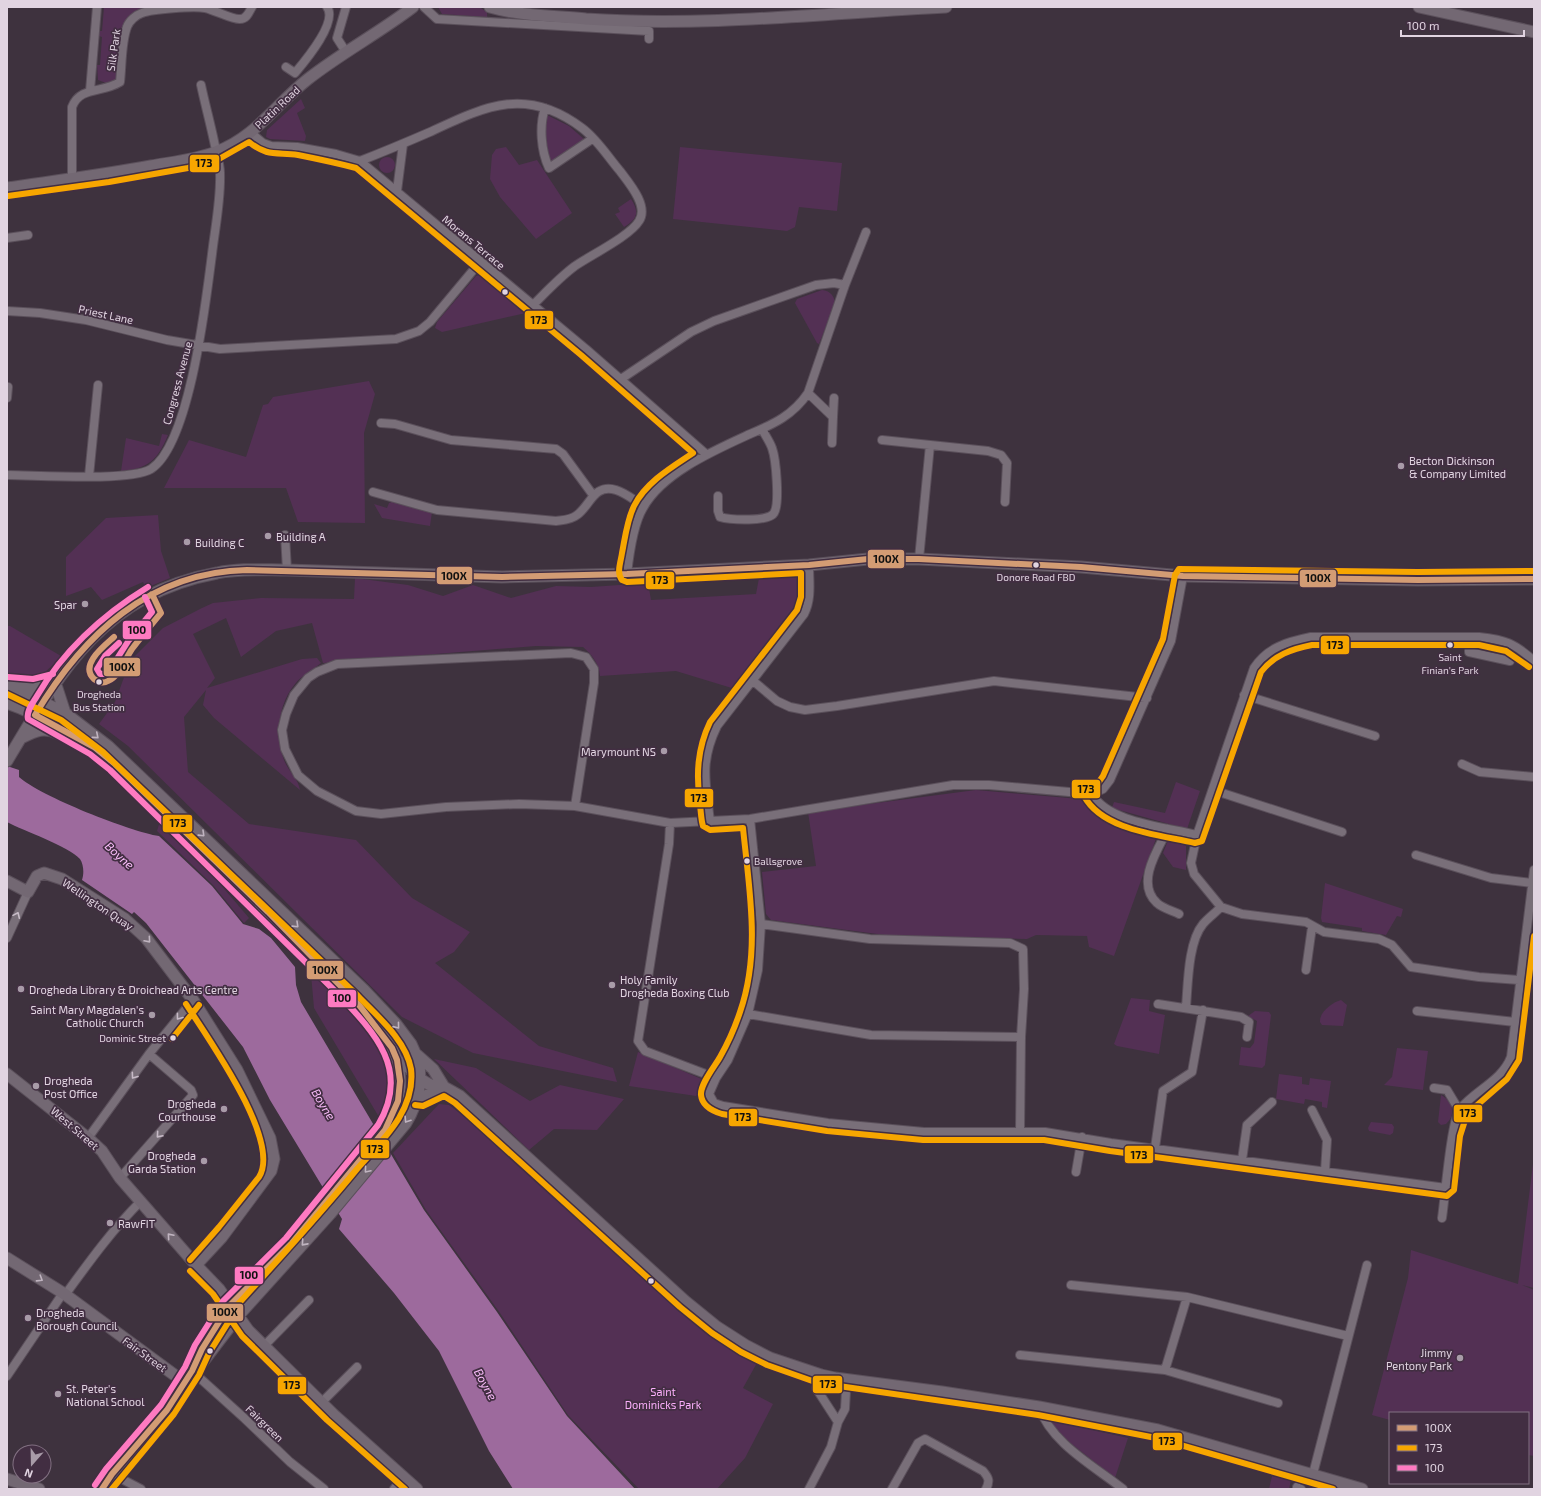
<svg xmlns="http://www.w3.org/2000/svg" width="1541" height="1496" viewBox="0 0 1541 1496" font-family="'Exo 2',sans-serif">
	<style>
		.green { fill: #533054 }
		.water { fill: #9d6a9d }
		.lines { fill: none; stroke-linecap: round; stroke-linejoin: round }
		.street-casing { stroke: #5b505b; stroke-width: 10 }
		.secondary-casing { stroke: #5b505b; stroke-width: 13 }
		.street { stroke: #796f79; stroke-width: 8 }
		.secondary { stroke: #736873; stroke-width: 11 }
		.bus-1-casing { stroke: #422e42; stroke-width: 9 }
		.bus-2-casing { stroke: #422e42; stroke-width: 9 }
		.bus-3-casing { stroke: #422e42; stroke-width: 9 }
		.bus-1 { stroke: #d39c74; stroke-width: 6 }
		.bus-2 { stroke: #f7a600; stroke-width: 6 }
		.bus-3 { stroke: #fe7ac1; stroke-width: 6 }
		.oneway { stroke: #c0b4c0 }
		.oneway2 { stroke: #c7bbc7 }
		.bus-dot { fill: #e1d4e1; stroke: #422e42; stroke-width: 1.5 }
		.poi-dot { fill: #a89ba8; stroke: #422e42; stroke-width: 1.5 }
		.labels { text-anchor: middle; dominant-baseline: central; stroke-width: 3.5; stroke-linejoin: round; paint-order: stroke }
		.bus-label { font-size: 10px; fill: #e1d4e1; stroke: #422e42 }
		.street-label { font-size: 11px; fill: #e1d4e1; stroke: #422e42 }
		.poi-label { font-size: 11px; fill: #e1d4e1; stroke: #422e42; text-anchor: start }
		.park-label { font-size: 11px; fill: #fcaffc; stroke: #422e42 }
		.water-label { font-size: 12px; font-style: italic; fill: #fbbdfb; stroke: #422e42 }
		.line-badge { stroke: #422e42; stroke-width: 1.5 }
		.pale-badge-label { font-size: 11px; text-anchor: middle; font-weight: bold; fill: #111 }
	</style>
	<rect width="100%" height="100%" fill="#3e323e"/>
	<path class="green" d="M104,7H148C130,13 123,20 121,39H118L114,66L117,67L116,79L109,84L98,80L97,65H100L102,37L99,36V31H102Z
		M438,7H479L487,12V17L442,14Z
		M301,99L305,108L297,113L306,136L305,141L270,139L266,137L267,130Z
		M547,115L569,126L585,140L554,163L549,162L546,154L544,118Z
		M506,147L519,165L537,160L572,213L536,239L500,197L490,179L492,155L496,149Z
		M680,147L842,163L837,211L799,207L795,227L787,231L673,219Z
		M379 165a8 8 0 1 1 16 0a8 8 0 1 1-16 0Z
		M631,199C640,213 637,219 624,227L615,214L620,212L618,208Z
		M483,274L489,277L526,308V313L442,332L435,328L437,322L476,276Z
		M822,290C830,291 834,295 835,303L819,344L817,343L795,303L797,299Z
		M369,381L375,394L364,433L365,523L298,522L286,488H164L189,440L246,457L263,405L268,404L273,397Z
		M162,434L168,435C158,459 149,469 121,471L126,438L159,446Z
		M394,501L432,512L430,526L382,518L374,504L387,508L389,503Z
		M158,515L161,551L170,578L146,588L143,582L102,600L91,587L66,596V557L106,518Z
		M796,575L799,580L801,591L798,611L735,689L676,671L600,676C599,663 592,655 583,647L536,646L323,663L312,623L276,631L241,657L226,618L193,634L215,678L207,688L302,659L317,658L321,663C313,670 301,676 295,684C278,704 275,736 284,760C288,771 298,778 300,790L214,718L203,705L206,690L184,717L188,772L249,824L356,840L412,898L470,932L454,952L435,963L539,1046L613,1068L617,1082L473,1053L402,1017L128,746L99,724L115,702L130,661L163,628L202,608L213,603L261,598L354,599L355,578L408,585L443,596L473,585L511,598L556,586L591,587L648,583L651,600L756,594L759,578Z
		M7,626H10L61,656C43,677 34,682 7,675Z
		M1274,652L1256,693L1252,687C1254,673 1262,661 1274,652Z
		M1176,782L1200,791L1187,829L1112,808L1114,802L1165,813Z
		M976,790L1080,799L1100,817L1158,833L1114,956L1089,947L1087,936L1036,935L1027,939L885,935L771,920L766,914L762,872L816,866L808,812Z
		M160,821L167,823L180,837L249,918L244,923L213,885L157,831Z
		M1170,836L1180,839L1186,846V870L1173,867L1163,853Z
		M1325,883L1403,909L1401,917L1397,916L1386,935L1362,931V928L1322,922L1321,918Z
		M311,974C326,987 353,1006 364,1020C388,1050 402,1084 379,1117L314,1008Z
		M1131,998L1150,1000L1149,1011L1165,1015L1159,1054L1117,1046L1114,1044Z
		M1341,1000L1347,1005L1343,1026L1322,1025L1320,1022C1319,1012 1333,1002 1341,1000Z
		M1255,1011L1269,1012L1271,1015L1265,1065L1262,1068L1239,1065L1241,1047L1250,1048L1254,1043L1257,1021L1248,1016Z
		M1397,1048L1428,1051L1423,1090L1384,1085L1392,1077Z
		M638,1052L704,1080L706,1090L696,1096L629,1086Z
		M434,1059L476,1068L530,1101L560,1085L624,1099L597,1130L554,1129L529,1150Z
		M1279,1074L1302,1077V1084L1309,1085L1310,1078L1331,1081L1327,1108L1322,1107V1102L1305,1099L1304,1104L1276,1099Z
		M1441,1095C1452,1101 1457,1114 1446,1124L1441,1125L1438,1122Z
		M439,1104L449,1105L489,1135L575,1215L686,1313L724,1343L758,1361L743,1388L773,1404L745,1458L717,1489H639L568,1415L500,1313L426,1210L393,1153Z
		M1371,1122L1392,1124L1394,1127L1393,1133L1390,1135L1369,1131L1368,1128Z
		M1534,1156V1288L1522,1285L1534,1290V1456L1528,1455V1413H1390V1420L1372,1415L1408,1278L1411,1250L1518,1284Z
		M1049,1420L1128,1438L1115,1478L1064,1438Z
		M1272,1476L1291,1480L1289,1489H1269Z"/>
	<path class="water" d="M7,766L19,770V777C40,796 131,832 159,836L212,886L243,924L259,929L271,938L295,967L296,985L301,1002L424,1210L497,1312L567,1416L635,1489H513L489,1451L439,1351L394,1293L339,1229L342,1219L270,1100L243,1047L146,923L134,912L132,914L82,880C84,874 84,865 80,859C68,846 24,831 7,822Z"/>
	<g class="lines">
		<defs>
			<path id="street" d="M424,7L437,19L649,31V39
				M346,52L337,38L346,7
				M286,67L295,73C305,61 338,22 327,7
				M90,91L97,7
				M545,108C539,126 541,151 549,168L592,139
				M250,132L263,143L271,146L297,147L336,154L360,161L586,349L706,454
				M360,161C383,152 407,142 430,132C486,106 526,86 582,128C597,139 608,157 620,171C629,183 649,206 639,221C630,236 591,255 575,266C560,277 546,292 533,305
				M72,178V107C80,86 103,93 120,82C122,65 121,43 127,27C129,21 136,15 142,13C152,9 194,6 205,8C215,10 233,20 240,19C247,19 249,12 252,7
				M397,191L403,144
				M7,238L28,235
				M7,311L40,313L86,320L167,340L220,349L396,339L419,331L430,322L480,262
				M621,379L691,332L714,321L816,285L834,283L845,285
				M808,393L833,417L832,443
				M7,398L8,387
				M833,417L834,398
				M381,423L395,424L451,440L556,449L563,454L593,495
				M882,440L988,451L1001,455L1007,463L1005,502
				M7,475C36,475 129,482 151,469C190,444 206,300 212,254C215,228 221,200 220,173C220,163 216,151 214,141C210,122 205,104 201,85
				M89,476L98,385
				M373,492L437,510L556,521C563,520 571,520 577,515C590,506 594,483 616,490C626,493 635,501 644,506
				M718,496V511L720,517C730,520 769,522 774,513C780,504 776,459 772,448C770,442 765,435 762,429
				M285,535L287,570
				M919,559L930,445
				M627,574C629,556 634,523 643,508C662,473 715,450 750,434C774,424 793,415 808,393L845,285L866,232
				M1469,637V652L1510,661
				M752,680L777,701L790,707L805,710L837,706L994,681L1147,698
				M1244,695L1375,736
				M1462,764L1480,772L1534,777
				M1213,790L1342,832
				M1092,794C1108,823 1167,827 1197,835
				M575,806L594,683V669L586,657L571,653L337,664L317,672L308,678L294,695L286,714L282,730L285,749L298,775L317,791L356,811L381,814L446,807L519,804L575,806L670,823L750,819L953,785H989L1092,794L1103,789L1110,780L1171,641L1183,576
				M750,819L761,924L758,970L748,1014L728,1060L716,1078L709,1094L714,1103L723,1106L828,1123L924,1132H1045L1111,1143L1446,1188
				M710,822C706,783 699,763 717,726L804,614C812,599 809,581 809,565
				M670,823L669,844L638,1041L645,1051L716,1078
				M1168,829C1158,849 1135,883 1157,903C1162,908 1173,911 1179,914
				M1416,855L1491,878L1532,883
				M761,924L870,939L1010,943L1023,949L1024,989L1021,1037L1020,1132
				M7,938L28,892
				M1306,970L1312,927
				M1519,980L1479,977L1411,967L1392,945L1379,939L1324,932L1306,922L1242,914L1221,907L1194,874L1191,863L1197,835L1254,668C1268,647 1287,642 1311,637H1479C1506,640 1514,643 1534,661
				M1158,1004L1241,1017L1249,1022L1247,1037
				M1186,1007C1188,984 1188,942 1203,924C1208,918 1215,913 1221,907
				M1417,1011L1515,1022
				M748,1014L871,1035L1021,1037
				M1434,1088L1447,1090L1459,1110
				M1312,1110L1327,1140L1325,1171
				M88,1138L149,1054L193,1000
				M1155,1148L1163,1091L1192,1072L1203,1010
				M1242,1160L1247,1125L1272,1102
				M1076,1172L1082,1137
				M120,1178L193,1095L191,1090L149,1054
				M1442,1218C1445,1198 1451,1121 1460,1109C1475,1090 1502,1081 1511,1057L1534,870
				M1071,1285L1187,1297L1348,1336
				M65,1295C89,1262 112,1230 141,1201
				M264,1346L309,1300
				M1020,1355L1165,1370L1278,1403
				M1165,1370L1187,1297
				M192,1371L243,1417L290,1462L324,1489
				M7,1376L63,1293
				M321,1403L357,1367
				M1039,1407C1051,1443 1094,1466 1123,1489
				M838,1422L845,1409L846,1391
				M112,1474L141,1489
				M1313,1474L1367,1265
				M1297,1487L1301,1489
				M394,1489L403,1478
				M809,1489L831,1447L838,1422L816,1388L821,1375
				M892,1489L918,1443L925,1439L983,1471C989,1478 990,1481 986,1489"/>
			<path id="secondary" d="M490,7C521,16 555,16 586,19C706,27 826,13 946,7
				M1419,7L1534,32
				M7,188C55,181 103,175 151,166C173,162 195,160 216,152C255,138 277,103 308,79C341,53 379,33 413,7
				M55,682L65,713
				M7,685L65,713L108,746L364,990L396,1024L411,1044L415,1053L433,1069L444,1087L460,1096L685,1301L717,1327L745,1345L770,1358L821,1375L835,1378L942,1392L1039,1407L1158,1430L1362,1489
				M12,686L34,687L55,682
				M7,703C42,715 86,741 115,764C182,830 252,895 318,963C340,985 363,1007 381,1032C385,1038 390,1044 393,1050C405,1077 401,1106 385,1130L292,1243L229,1306L202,1349L192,1371L167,1410L112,1474L102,1489
				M21,738C35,731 44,726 59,734
				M7,761C61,670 104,594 217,573C240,568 264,570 287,570L502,577L627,574L809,565L868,559H919L1081,567L1183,576L1418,580L1534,579
				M7,881L28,892L37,876L44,873L62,879L125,919L146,938L193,1000L237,1070L270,1138L274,1159L271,1171L222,1237L196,1265
				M397,1062H403C414,1073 427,1089 444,1087
				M7,1074L88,1138L102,1151L120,1178L196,1265L219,1289L248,1330L333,1414L417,1489
				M417,1097L421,1098L443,1088
				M7,1258L63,1293L184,1382
				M196,1368L202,1363L238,1316L330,1214L406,1123C418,1103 425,1076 415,1053
				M7,1479L39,1489"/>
		</defs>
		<use href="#street" class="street-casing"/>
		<use href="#secondary" class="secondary-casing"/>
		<use href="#street" class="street"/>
		<use href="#secondary" class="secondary"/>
		<defs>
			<path id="bus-1" d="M114,637C104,646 79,665 94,679C98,682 103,684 108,681C120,676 125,659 132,649C141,637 151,625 161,613L152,594
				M102,1489L112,1474L167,1410L192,1371L202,1349L229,1306L292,1243L385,1130L398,1101L400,1081L397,1060L392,1048L359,1005L268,912L115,764L94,747L35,715C83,635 149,572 247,570L502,577L627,574L809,565L868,559H919L1081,567L1183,576L1418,580L1534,579"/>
			<path id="bus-2" d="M8,196L109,182L188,168L219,159L249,142C267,157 277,152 298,155C318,159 337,163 356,168L581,355L693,453C672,467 646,482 634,506C627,520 625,538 622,553C621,561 616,573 622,580L627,582L801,573V597L797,610L710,722C697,749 696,775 700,805C701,812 701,820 703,826L710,830L743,828C749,889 761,952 740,1012C735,1027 728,1043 720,1057C715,1066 700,1084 701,1095C702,1106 712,1111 722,1114L827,1131L923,1140H1044L1110,1151L1447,1196L1454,1190L1460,1136L1467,1114L1507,1079L1519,1060L1534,936
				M1529,667L1506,651L1479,645H1312C1292,649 1274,655 1261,672L1202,841L1195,843C1161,835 1103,831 1084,796L1086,788L1098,783L1103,776L1163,639L1175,575L1179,569L1418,572L1534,571
				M7,694L61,720L103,752L358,996C377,1016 406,1040 411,1069C413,1086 408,1103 399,1118C388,1136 371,1153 357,1169C317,1218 274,1264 232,1311
				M186,1004C207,1037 282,1141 259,1177L219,1227L190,1260
				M172,1039L199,1005
				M415,1105L423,1106L444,1096L455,1103L680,1307L712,1333L741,1352L767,1365L818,1383L1038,1415L1156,1438L1333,1489
				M190,1271L213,1294L242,1336L327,1420L405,1489
				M112,1489L174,1414L199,1375L209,1353L236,1310"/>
			<path id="bus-3" d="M119,643L105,656L97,669L100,674H105L111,668L129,640L152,612L145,597
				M8,677L33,679L53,674
				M95,1485L106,1469L161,1405L185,1367L195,1345L223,1301L286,1238L378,1125C411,1070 375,1033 337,993L110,770L90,754L28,719C26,711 33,703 37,696C64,650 102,615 148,587"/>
		</defs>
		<use href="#bus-1" class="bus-1-casing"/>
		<use href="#bus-2" class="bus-2-casing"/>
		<use href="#bus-3" class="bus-3-casing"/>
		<use href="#bus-1" class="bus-1"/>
		<use href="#bus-2" class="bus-2"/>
		<use href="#bus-3" class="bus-3"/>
	</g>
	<defs><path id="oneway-chevron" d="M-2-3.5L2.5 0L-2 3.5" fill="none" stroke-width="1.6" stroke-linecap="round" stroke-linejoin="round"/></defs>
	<g class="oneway">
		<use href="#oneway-chevron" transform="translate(96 736) rotate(40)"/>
		<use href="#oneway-chevron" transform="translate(202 834) rotate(44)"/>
		<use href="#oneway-chevron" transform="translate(296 925) rotate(44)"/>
		<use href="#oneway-chevron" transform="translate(148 940) rotate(49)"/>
		<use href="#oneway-chevron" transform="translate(397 1026) rotate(51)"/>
		<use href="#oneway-chevron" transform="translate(407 1120) rotate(123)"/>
		<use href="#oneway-chevron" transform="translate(367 1170) rotate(130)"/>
		<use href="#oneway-chevron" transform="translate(170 1236) rotate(-131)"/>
		<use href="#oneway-chevron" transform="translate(304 1243) rotate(132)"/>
		<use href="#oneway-chevron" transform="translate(40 1279) rotate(32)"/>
	</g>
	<g class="oneway2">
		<use href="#oneway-chevron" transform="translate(17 915) rotate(-66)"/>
		<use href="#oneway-chevron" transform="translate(179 1017) rotate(127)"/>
		<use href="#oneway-chevron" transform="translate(134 1076) rotate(126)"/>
		<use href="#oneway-chevron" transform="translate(159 1135) rotate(131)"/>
	</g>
	<g class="bus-dot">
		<circle cx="505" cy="292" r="3.5"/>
		<circle cx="1036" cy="565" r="3.5"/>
		<circle cx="1450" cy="645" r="3.5"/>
		<circle cx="99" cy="682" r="3.5"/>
		<circle cx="747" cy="861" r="3.5"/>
		<circle cx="173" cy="1038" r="3.5"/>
		<circle cx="651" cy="1281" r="3.5"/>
		<circle cx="210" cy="1351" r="3.5"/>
	</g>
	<g class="poi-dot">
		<circle cx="1401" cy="466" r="4"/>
		<circle cx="268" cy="536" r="4"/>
		<circle cx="187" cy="542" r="4"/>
		<circle cx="85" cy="604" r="4"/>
		<circle cx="664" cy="751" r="4"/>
		<circle cx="612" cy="985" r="4"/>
		<circle cx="21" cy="989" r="4"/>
		<circle cx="152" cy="1015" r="4"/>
		<circle cx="36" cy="1086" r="4"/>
		<circle cx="224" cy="1109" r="4"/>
		<circle cx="204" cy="1161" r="4"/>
		<circle cx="110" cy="1223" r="4"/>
		<circle cx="28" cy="1318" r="4"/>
		<circle cx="1460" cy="1358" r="4"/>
		<circle cx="58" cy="1394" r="4"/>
	</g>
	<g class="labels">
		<g class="bus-label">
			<text x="1036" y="577">Donore Road FBD</text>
			<text x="1450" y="657">Saint<tspan x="1450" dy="13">Finian's Park</tspan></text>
			<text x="99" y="694">Drogheda<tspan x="99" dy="13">Bus Station</tspan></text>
			<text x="754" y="861" text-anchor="start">Ballsgrove</text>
			<text x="166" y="1038" text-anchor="end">Dominic Street</text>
		</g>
		<g class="street-label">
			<text transform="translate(113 50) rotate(-82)">Silk Park</text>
			<text transform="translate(277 107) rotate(-43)">Platin Road</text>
			<text transform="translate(474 242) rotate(40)">Morans Terrace</text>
			<text transform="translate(106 314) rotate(12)">Priest Lane</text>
			<text transform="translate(177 383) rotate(-75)">Congress Avenue</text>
			<text transform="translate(98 904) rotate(34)">Wellington Quay</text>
			<text transform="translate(75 1128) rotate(41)">West Street</text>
			<text transform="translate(145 1354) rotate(36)">Fair Street</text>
			<text transform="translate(265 1423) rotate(44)">Fairgreen</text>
		</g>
		<g class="poi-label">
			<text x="1409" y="460">Becton Dickinson<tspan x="1409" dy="13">&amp; Company Limited</tspan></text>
			<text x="276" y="536">Building A</text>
			<text x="195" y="542">Building C</text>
			<text x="77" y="604" text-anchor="end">Spar</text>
			<text x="656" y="751" text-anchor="end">Marymount NS</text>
			<text x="620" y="979">Holy Family<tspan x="620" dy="13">Drogheda Boxing Club</tspan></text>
			<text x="29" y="989">Drogheda Library &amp; Droichead Arts Centre</text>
			<text x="144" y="1009" text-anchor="end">Saint Mary Magdalen's<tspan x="144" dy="13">Catholic Church</tspan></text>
			<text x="44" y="1080">Drogheda<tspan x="44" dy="13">Post Office</tspan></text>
			<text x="216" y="1103" text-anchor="end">Drogheda<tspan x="216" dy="13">Courthouse</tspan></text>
			<text x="196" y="1155" text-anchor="end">Drogheda<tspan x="196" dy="13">Garda Station</tspan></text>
			<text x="118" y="1223">RawFIT</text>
			<text x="36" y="1312">Drogheda<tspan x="36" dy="13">Borough Council</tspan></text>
			<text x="1452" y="1352" text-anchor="end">Jimmy<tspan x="1452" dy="13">Pentony Park</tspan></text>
			<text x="66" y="1388">St. Peter's<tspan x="66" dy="13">National School</tspan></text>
		</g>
		<g class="park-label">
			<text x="663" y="1391">Saint<tspan x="663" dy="13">Dominicks Park</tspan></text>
		</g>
		<g class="water-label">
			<text transform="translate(120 855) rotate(42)">Boyne</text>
			<text transform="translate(324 1104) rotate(59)">Boyne</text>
			<text transform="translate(486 1384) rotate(61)">Boyne</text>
		</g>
	</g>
	<g class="line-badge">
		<rect x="189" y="154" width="31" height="19" rx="4" fill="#f7a600"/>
		<rect x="524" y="310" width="30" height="20" rx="4" fill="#f7a600"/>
		<rect x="867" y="549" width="38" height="20" rx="4" fill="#d39c74"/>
		<rect x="436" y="566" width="37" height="19" rx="4" fill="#d39c74"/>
		<rect x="1299" y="569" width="38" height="19" rx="4" fill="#d39c74"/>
		<rect x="645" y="571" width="30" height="19" rx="4" fill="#f7a600"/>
		<rect x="122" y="620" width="30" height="20" rx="4" fill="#fe7ac1"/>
		<rect x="1320" y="635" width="30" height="20" rx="4" fill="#f7a600"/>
		<rect x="103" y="657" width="38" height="20" rx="4" fill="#d39c74"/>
		<rect x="1071" y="779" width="30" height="20" rx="4" fill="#f7a600"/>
		<rect x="684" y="788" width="30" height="20" rx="4" fill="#f7a600"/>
		<rect x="162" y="814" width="31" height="19" rx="4" fill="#f7a600"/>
		<rect x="306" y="960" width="38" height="20" rx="4" fill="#d39c74"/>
		<rect x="327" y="989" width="30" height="19" rx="4" fill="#fe7ac1"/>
		<rect x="1453" y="1104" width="30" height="19" rx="4" fill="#f7a600"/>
		<rect x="728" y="1108" width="30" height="19" rx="4" fill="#f7a600"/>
		<rect x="360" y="1139" width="30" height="20" rx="4" fill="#f7a600"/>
		<rect x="1124" y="1145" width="30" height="19" rx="4" fill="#f7a600"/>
		<rect x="234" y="1266" width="30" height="19" rx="4" fill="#fe7ac1"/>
		<rect x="206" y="1303" width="38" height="19" rx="4" fill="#d39c74"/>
		<rect x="812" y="1375" width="31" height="19" rx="4" fill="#f7a600"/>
		<rect x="277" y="1376" width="30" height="19" rx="4" fill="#f7a600"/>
		<rect x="1152" y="1432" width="31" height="19" rx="4" fill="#f7a600"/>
	</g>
	<g class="pale-badge-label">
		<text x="204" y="167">173</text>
		<text x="539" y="324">173</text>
		<text x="886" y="563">100X</text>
		<text x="454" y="580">100X</text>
		<text x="1318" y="582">100X</text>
		<text x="660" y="584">173</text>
		<text x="137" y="634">100</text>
		<text x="1335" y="649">173</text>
		<text x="122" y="671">100X</text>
		<text x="1086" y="793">173</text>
		<text x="699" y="802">173</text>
		<text x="178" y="827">173</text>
		<text x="325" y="974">100X</text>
		<text x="342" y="1002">100</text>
		<text x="1468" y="1117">173</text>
		<text x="743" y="1121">173</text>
		<text x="375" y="1153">173</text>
		<text x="1139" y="1159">173</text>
		<text x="249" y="1279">100</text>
		<text x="225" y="1316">100X</text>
		<text x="828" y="1388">173</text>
		<text x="292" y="1389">173</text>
		<text x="1167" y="1445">173</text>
	</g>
	<rect width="1541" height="1496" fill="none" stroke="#e1d4e1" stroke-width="16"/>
	<rect x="1389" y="1412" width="140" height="72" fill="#422e42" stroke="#827082"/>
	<rect x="1397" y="1425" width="20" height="6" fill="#d39c74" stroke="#827082"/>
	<text x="1425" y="1432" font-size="12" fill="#e1d4e1">100X</text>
	<rect x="1397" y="1445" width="20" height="6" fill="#f7a600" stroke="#827082"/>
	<text x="1425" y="1452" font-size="12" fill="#e1d4e1">173</text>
	<rect x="1397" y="1465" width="20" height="6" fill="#fe7ac1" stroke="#827082"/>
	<text x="1425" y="1472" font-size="12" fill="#e1d4e1">100</text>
	<g transform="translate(32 1464) rotate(200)"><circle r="19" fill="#422e42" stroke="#827082"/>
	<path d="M0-3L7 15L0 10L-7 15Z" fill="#a89ba8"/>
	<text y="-6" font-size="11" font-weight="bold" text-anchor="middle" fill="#e1d4e1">N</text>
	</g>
	<path d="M1401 30v6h123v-6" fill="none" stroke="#e1d4e1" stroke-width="2"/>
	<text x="1407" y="30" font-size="12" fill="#e1d4e1" stroke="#422e42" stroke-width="3" paint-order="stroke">100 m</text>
</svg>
